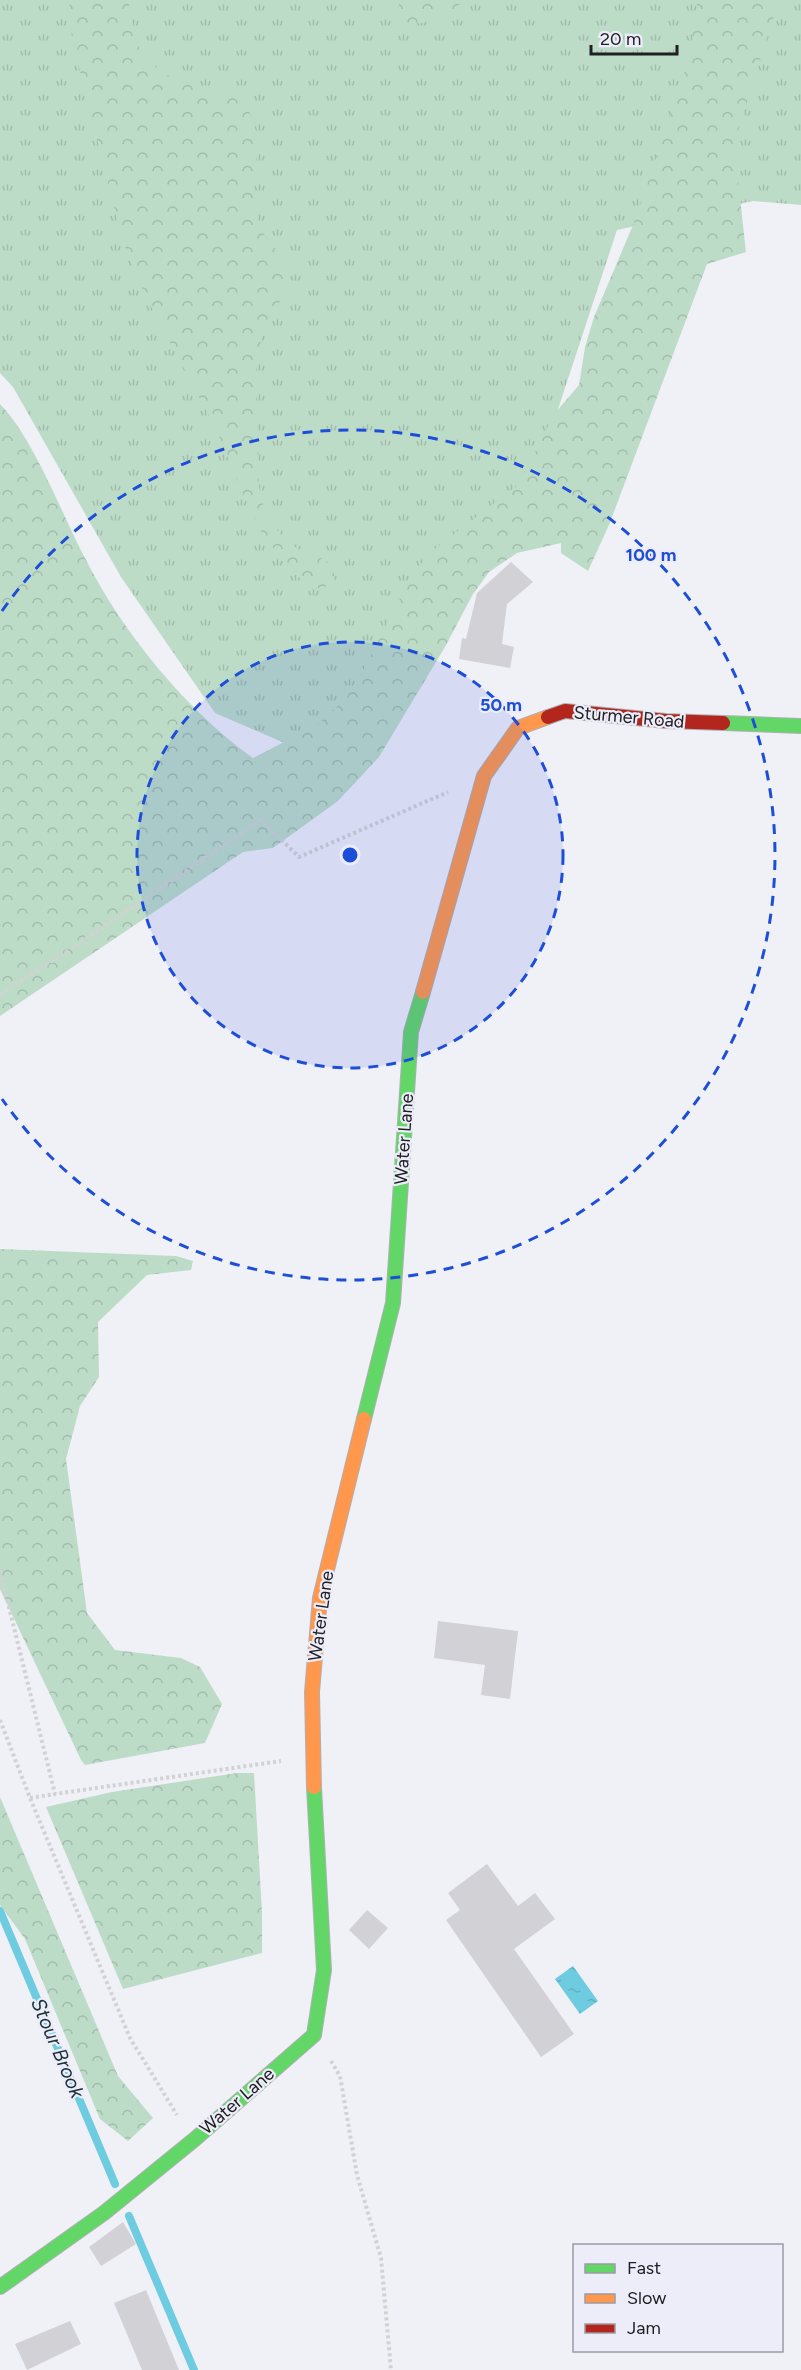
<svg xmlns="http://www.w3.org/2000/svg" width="801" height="2370" viewBox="0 0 801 2370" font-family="Figtree,sans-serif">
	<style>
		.grass { fill: url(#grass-tufts) }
		.forest { fill: url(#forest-crowns) }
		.water { fill: url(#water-ripples) }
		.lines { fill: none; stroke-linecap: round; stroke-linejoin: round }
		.stream { stroke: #6ecce1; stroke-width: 8 }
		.building { fill: #d1d1d6 }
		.fast-casing { stroke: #b0b0b5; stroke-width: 16 }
		.slow-casing { stroke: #b0b0b5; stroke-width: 16 }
		.jam-casing { stroke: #b0b0b5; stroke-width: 16 }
		.path { stroke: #d2d2d4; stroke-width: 4; stroke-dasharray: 3 3; stroke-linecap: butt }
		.fast { stroke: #63d668; stroke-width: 14 }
		.slow { stroke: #ff974d; stroke-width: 14 }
		.jam { stroke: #b3261e; stroke-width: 14 }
		.ring { fill: none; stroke: #1d4ed8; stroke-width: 3; stroke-dasharray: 10 8 }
		.labels { text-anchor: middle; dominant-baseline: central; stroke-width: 4.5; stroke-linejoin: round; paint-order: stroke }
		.street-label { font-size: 18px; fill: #202024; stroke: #ededfa }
		.water-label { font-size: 20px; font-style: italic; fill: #1b3136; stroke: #ededfa }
		.centre { fill: #1d4ed8; stroke: #ededfa; stroke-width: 3 }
		.ring-label { font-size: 18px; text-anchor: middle; font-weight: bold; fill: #1d4ed8; stroke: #ededfa; stroke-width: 4.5; stroke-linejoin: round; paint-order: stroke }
	</style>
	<defs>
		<pattern id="grass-tufts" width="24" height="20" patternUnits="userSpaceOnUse" patternTransform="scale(1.5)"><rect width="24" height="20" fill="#bddcc8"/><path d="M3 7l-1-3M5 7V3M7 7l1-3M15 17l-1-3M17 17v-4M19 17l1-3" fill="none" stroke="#a2bcac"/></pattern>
		<pattern id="forest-crowns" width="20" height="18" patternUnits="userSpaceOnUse" patternTransform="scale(1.5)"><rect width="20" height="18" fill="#bddcc8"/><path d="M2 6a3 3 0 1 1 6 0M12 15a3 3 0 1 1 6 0" fill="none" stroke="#a2bcac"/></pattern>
		<pattern id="water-ripples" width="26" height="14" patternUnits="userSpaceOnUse" patternTransform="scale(1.5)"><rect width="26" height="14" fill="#6ecce1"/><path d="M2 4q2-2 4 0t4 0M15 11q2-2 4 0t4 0" fill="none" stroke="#5fafc1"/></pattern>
	</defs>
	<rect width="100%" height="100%" fill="#f0f0f7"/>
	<path class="grass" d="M0,0H801V205L753,201L617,230L535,479L377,687L289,745L215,713L121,577L13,387L0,373Z"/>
	<path class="forest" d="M69,0H128C131,13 132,28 136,40C158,99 234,75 252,117C265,150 246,191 259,225C266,244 292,257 288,280C284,300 266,322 261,342C252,374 257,410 258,442C259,458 257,476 260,492C263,515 280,539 300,550C310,555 326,557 332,567C334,570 334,577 335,581L321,589L310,585L290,571L261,531L243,494L216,429L145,295L122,239L72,39Z
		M400,0H464C450,17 390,43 400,0Z
		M698,0H779L734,144L746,252L707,264L609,525L588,571L561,553V543L517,553L489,572L473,594L445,647L379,757L338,801L273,848L243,852L0,1016V404C34,439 62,515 86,560C123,633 186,710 253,758L317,725L341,703L364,669L414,571L436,548L518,485L555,413L579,385L585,347L594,317L636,218L689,58Z
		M0,1249L176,1256L193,1261L191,1270L147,1275L98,1322L99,1377L80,1406L66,1459L87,1613L115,1650L181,1658L200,1667L222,1704L205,1743L85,1765L81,1760L0,1589Z
		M237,1773H254L262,1912V1953L123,1989L46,1807L112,1792Z
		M0,1797L118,2076L153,2118L128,2141L100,2119L25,1939L0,1905Z"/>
	<path class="water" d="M573,1966L598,2001L580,2014L555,1979Z"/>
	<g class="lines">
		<path class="stream" d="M0,1911L115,2184
			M129,2216L194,2370"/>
	</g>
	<path class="building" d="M511,562L533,582L507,604L502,644L514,647L510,668L459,659L462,638L466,639L477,593Z
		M438,1621L518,1631L510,1699L481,1695L485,1665L434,1658Z
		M487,1864L518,1906L535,1893L555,1919L514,1949L574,2034L541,2057L446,1920L460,1910L448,1893Z
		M367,1910L388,1928L369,1949L349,1930Z
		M123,2222L136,2244L101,2266L89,2247Z
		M146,2290L179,2370H142L114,2303Z
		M70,2321L81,2344L27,2370L15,2344Z"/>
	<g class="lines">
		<defs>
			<path id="fast" d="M723,723L801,726
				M364,1419L393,1303L411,1032L423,992
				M0,2287L104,2213L195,2139L314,2035L324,1970L314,1787"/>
			<path id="slow" d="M423,992L484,776L518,728L548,717
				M314,1787L312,1692L320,1598L364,1419"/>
			<path id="jam" d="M548,717L565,711L666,721L723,723"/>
		</defs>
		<use href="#fast" class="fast-casing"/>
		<use href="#slow" class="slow-casing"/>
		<use href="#jam" class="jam-casing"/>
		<path class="path" d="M0,994L72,948L261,820L299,857L448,792
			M0,1571L55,1794L281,1761
			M0,1720L30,1798L130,2038L177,2115
			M30,1798L55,1794
			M331,2061L340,2076L357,2175L381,2258L391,2370"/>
		<use href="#fast" class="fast"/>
		<use href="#slow" class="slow"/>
		<use href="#jam" class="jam"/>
	</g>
	<circle cx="350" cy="855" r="213" fill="#1d4ed8" fill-opacity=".12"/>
	<g class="ring">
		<circle cx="350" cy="855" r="213"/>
		<path d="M2 611A425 425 0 1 1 2 1099"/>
	</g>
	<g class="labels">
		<g class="street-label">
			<text transform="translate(629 717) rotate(5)">Sturmer Road</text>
			<text transform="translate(404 1139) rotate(-86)">Water Lane</text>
			<text transform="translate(321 1616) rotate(-82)">Water Lane</text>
			<text transform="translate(237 2101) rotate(-41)">Water Lane</text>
		</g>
		<g class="water-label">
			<text transform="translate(58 2048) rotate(67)">Stour Brook</text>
		</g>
	</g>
	<circle cx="350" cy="855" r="9" class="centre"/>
	<g class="ring-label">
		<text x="651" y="561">100 m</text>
		<text x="501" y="711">50 m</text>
	</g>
	<rect x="573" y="2244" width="210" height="108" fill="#ededfa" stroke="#9b9ba4" stroke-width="1.5"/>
	<rect x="585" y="2264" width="30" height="9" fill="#63d668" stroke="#9b9ba4" stroke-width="1.5"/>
	<text x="627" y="2274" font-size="18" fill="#202024">Fast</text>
	<rect x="585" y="2294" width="30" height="9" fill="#ff974d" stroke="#9b9ba4" stroke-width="1.5"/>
	<text x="627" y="2304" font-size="18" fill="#202024">Slow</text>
	<rect x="585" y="2324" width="30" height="9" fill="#b3261e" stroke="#9b9ba4" stroke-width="1.5"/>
	<text x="627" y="2334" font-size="18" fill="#202024">Jam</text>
	<path d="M591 45v9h86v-9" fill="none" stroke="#202024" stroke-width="3"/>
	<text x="600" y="45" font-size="18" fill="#202024" stroke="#ededfa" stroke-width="4.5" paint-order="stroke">20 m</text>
</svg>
